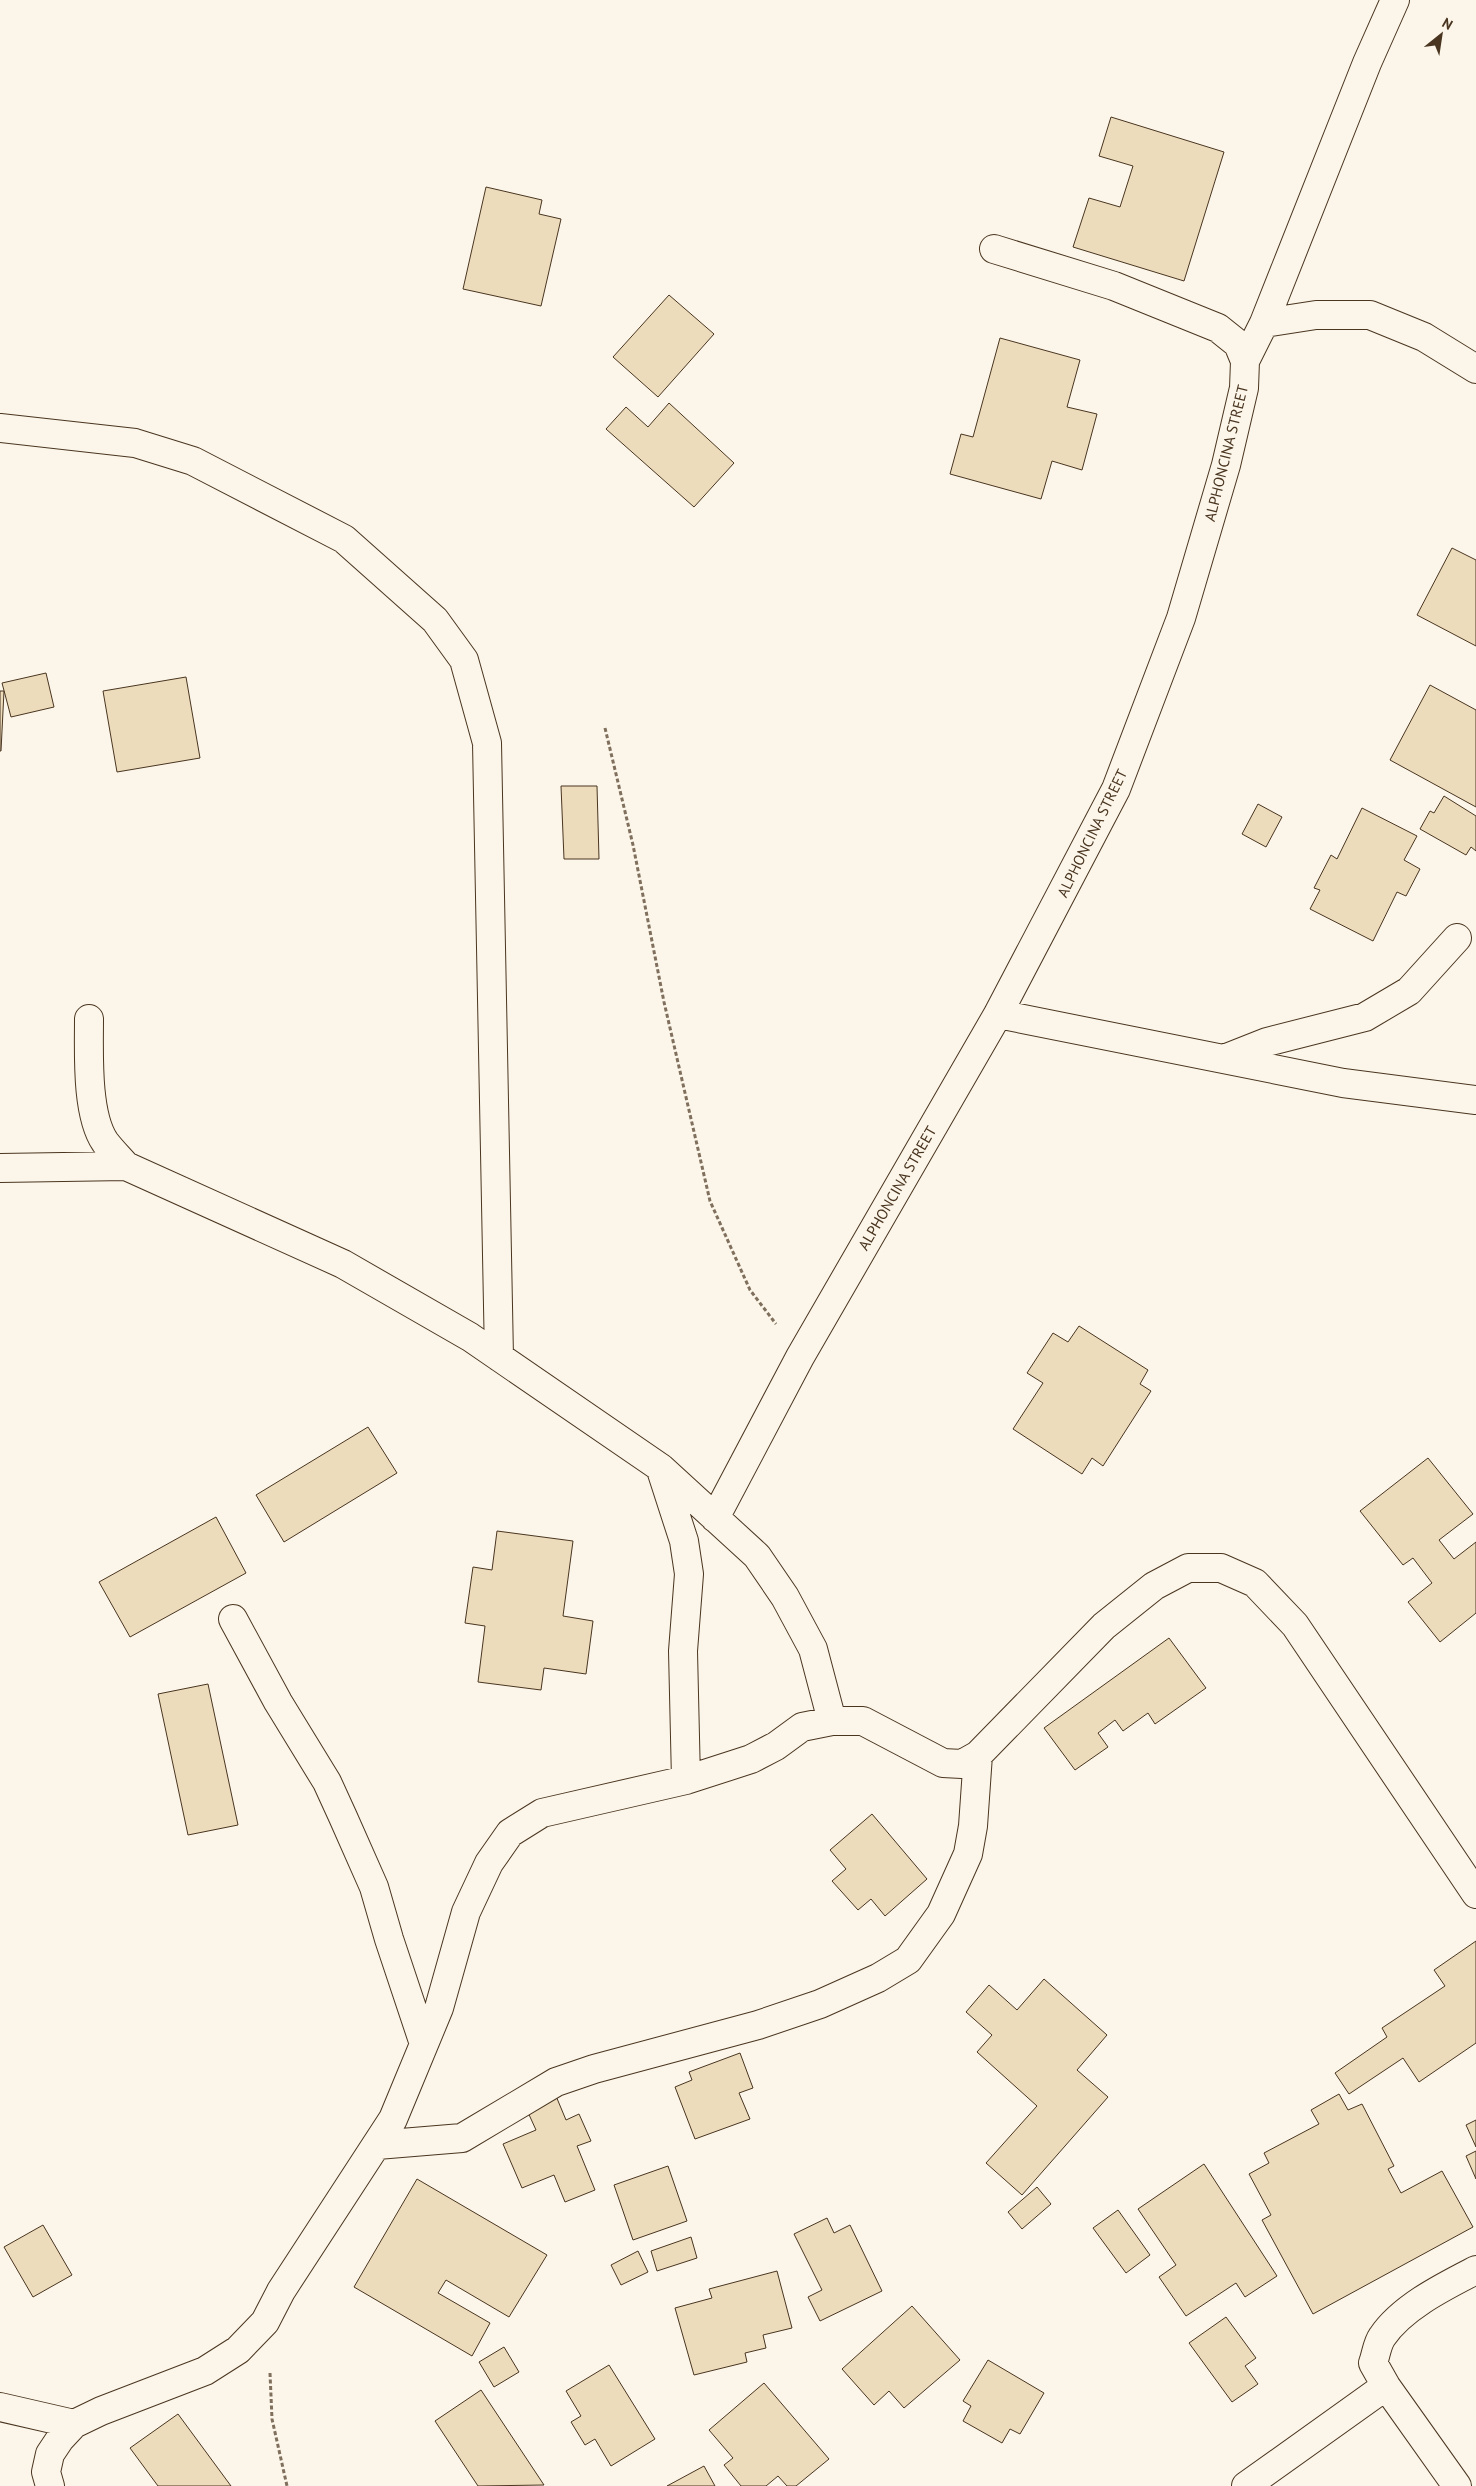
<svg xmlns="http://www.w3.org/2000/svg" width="1476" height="2486" viewBox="0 0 1476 2486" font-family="'PT Sans',sans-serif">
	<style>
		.building { fill: #ecdcbc; stroke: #4a3520 }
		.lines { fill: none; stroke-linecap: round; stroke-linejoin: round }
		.minor-casing { stroke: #4a3520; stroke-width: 30 }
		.path { stroke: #7f6f5c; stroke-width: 3; stroke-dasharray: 4 2.5; stroke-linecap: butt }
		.minor { stroke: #fbf6e9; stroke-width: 28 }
		.labels { text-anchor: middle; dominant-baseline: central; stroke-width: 4; stroke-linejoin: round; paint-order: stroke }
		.street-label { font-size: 15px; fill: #4a3520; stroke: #fbf6e9 }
	</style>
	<rect width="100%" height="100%" fill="#fbf6e9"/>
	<path class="building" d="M1111,117L1224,152L1184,281L1073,247L1089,198L1120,207L1133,166L1099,156Z
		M486,187L542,200L539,214L561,219L541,306L463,289Z
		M669,295L714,334L658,397L613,357Z
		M1000,338L1080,360L1067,407L1097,414L1082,470L1052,461L1041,499L950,474L961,434L973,437Z
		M669,403L734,463L694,507L606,429L626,407L648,427Z
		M1452,548L1476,560V646L1417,615Z
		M46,673L54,707L11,717L2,683Z
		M186,677L200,758L117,772L103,691Z
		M1430,685L1476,710V807L1390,760Z
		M0,691H4L1,751H0Z
		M561,786H597L599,859H564Z
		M1444,796L1476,816V851L1471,847L1466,855L1420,829L1430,811L1434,813Z
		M1258,804L1282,817L1266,847L1242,834Z
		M1362,808L1417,836L1404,860L1420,869L1406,896L1397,892L1373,941L1310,909L1320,890L1314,888L1331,855L1337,859Z
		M1079,1326L1148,1370L1140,1384L1151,1391L1103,1466L1092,1458L1082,1474L1013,1429L1043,1383L1027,1373L1053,1333L1068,1342Z
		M368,1427L397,1473L284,1542L256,1495Z
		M1428,1458L1473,1514L1439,1540L1454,1559L1476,1542V1613L1440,1642L1408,1602L1432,1583L1413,1558L1403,1565L1360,1511Z
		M216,1517L246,1573L130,1637L99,1582Z
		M497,1531L573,1541L563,1616L593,1621L586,1674L544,1668L541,1690L478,1682L485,1626L465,1623L473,1567L492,1570Z
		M1169,1638L1206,1688L1155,1724L1148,1713L1123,1731L1115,1720L1098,1733L1108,1747L1075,1770L1044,1728Z
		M208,1684L238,1825L188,1835L158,1694Z
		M872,1814L927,1879L885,1916L871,1899L858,1910L832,1881L846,1869L830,1850Z
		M1476,1941V2043L1419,2082L1403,2058L1349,2094L1335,2073L1387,2037L1382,2028L1445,1986L1434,1970Z
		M1044,1979L1107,2035L1077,2070L1108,2097L1022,2195L986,2163L1037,2106L977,2052L992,2035L966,2012L989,1985L1017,2010Z
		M740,2053L753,2088L739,2093L750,2119L695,2139L675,2087L692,2080L689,2072Z
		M1339,2094L1348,2110L1362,2104L1394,2166L1388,2169L1401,2193L1442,2171L1473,2227L1313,2314L1262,2220L1271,2215L1249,2174L1269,2163L1264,2153L1319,2124L1311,2110Z
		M556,2096L566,2120L579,2114L591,2141L577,2146L595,2190L565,2202L554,2175L522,2188L503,2144L536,2130L526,2108Z
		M1476,2120V2147L1466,2125Z
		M1476,2151V2179L1466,2156Z
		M1204,2164L1277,2276L1245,2297L1236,2283L1186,2316L1159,2277L1176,2265L1138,2209Z
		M668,2166L687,2221L633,2240L614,2185Z
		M417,2179L547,2255L509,2317L446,2280L438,2293L490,2323L472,2356L354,2287Z
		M1037,2187L1051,2204L1022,2229L1008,2212Z
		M1118,2210L1150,2255L1126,2273L1093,2228Z
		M827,2218L834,2233L850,2225L882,2291L820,2321L808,2297L822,2290L794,2234Z
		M43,2225L72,2275L33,2297L4,2247Z
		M691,2237L697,2258L657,2271L651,2251Z
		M638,2251L648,2272L621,2285L611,2265Z
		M777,2271L792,2328L763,2335L766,2348L745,2353L747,2362L694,2375L675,2308L712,2298L709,2289Z
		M912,2306L960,2360L904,2408L889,2391L874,2405L842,2369Z
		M1226,2317L1256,2358L1245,2366L1258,2384L1232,2402L1189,2343Z
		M504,2347L519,2372L494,2387L479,2362Z
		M988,2360L1044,2393L1020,2434L1010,2429L1002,2443L963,2421L971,2406L963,2401Z
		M609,2365L655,2439L611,2466L595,2439L585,2445L571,2422L581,2416L566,2391Z
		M764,2383L829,2459L796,2486H787L778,2476L766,2486H741L724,2465L733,2458L709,2430Z
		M481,2390L544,2485L478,2486L435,2421Z
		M178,2414L231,2486H158L130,2448Z
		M704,2466L715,2486H667Z"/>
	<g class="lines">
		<defs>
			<path id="minor" d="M1264,323L1316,315H1370L1424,337L1476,369
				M1245,361L1264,323L1367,63L1395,0
				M0,428L135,443L193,461L344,539L435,620L464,660L487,743L499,1357
				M998,1014L1343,1083L1476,1100
				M89,1019C89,1052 86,1114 105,1142C111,1150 119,1158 126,1166L343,1264L470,1337L661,1468L757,1556L785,1597L813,1649L832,1721
				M1224,1059L1267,1042L1365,1017L1409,991L1457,938
				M0,1168L126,1166
				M661,1470L684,1541L689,1574L683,1651L686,1780
				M715,1518L800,1357L998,1014L1116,789L1181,618L1226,465L1244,388L1245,361L1238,344L1218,328L1114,286L994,249
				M233,1619L278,1702L327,1782L343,1817L374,1887L389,1939L424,2044
				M377,2145L462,2138L556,2082L594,2069L758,2025L820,2004L878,1978L908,1960L941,1914L968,1854L973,1826L978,1755
				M0,2407L74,2424
				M50,2486L46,2472L50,2454L60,2439L74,2424L101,2411L205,2371L238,2350L265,2322L281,2291L393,2119L439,2008L466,1912L489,1863L510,1833L542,1813L686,1780L751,1759L776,1746L802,1727L832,1721H863L943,1763L962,1764L978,1755L1104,1626L1154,1586L1188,1568H1221L1255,1583L1295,1625L1476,1894
				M1246,2486L1386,2386
				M1457,2486L1386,2386L1373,2363C1376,2355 1377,2344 1382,2337C1402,2307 1445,2286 1476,2270"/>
		</defs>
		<use href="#minor" class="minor-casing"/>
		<path class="path" d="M605,728L633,845L664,1002L710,1201L750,1290L776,1324
			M270,2373L272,2419L287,2486"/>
		<use href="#minor" class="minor"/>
	</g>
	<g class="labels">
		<g class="street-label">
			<text transform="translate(1226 453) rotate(-76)">ALPHONCINA STREET</text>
			<text transform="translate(1092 833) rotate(-64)">ALPHONCINA STREET</text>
			<text transform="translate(897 1188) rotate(-60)">ALPHONCINA STREET</text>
		</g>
	</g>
	<g transform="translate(1441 35) rotate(30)" stroke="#fbf6e9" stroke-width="4" paint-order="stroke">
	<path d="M0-4L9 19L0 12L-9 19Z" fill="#4a3520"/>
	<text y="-8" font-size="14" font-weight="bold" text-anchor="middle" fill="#4a3520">N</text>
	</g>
</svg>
